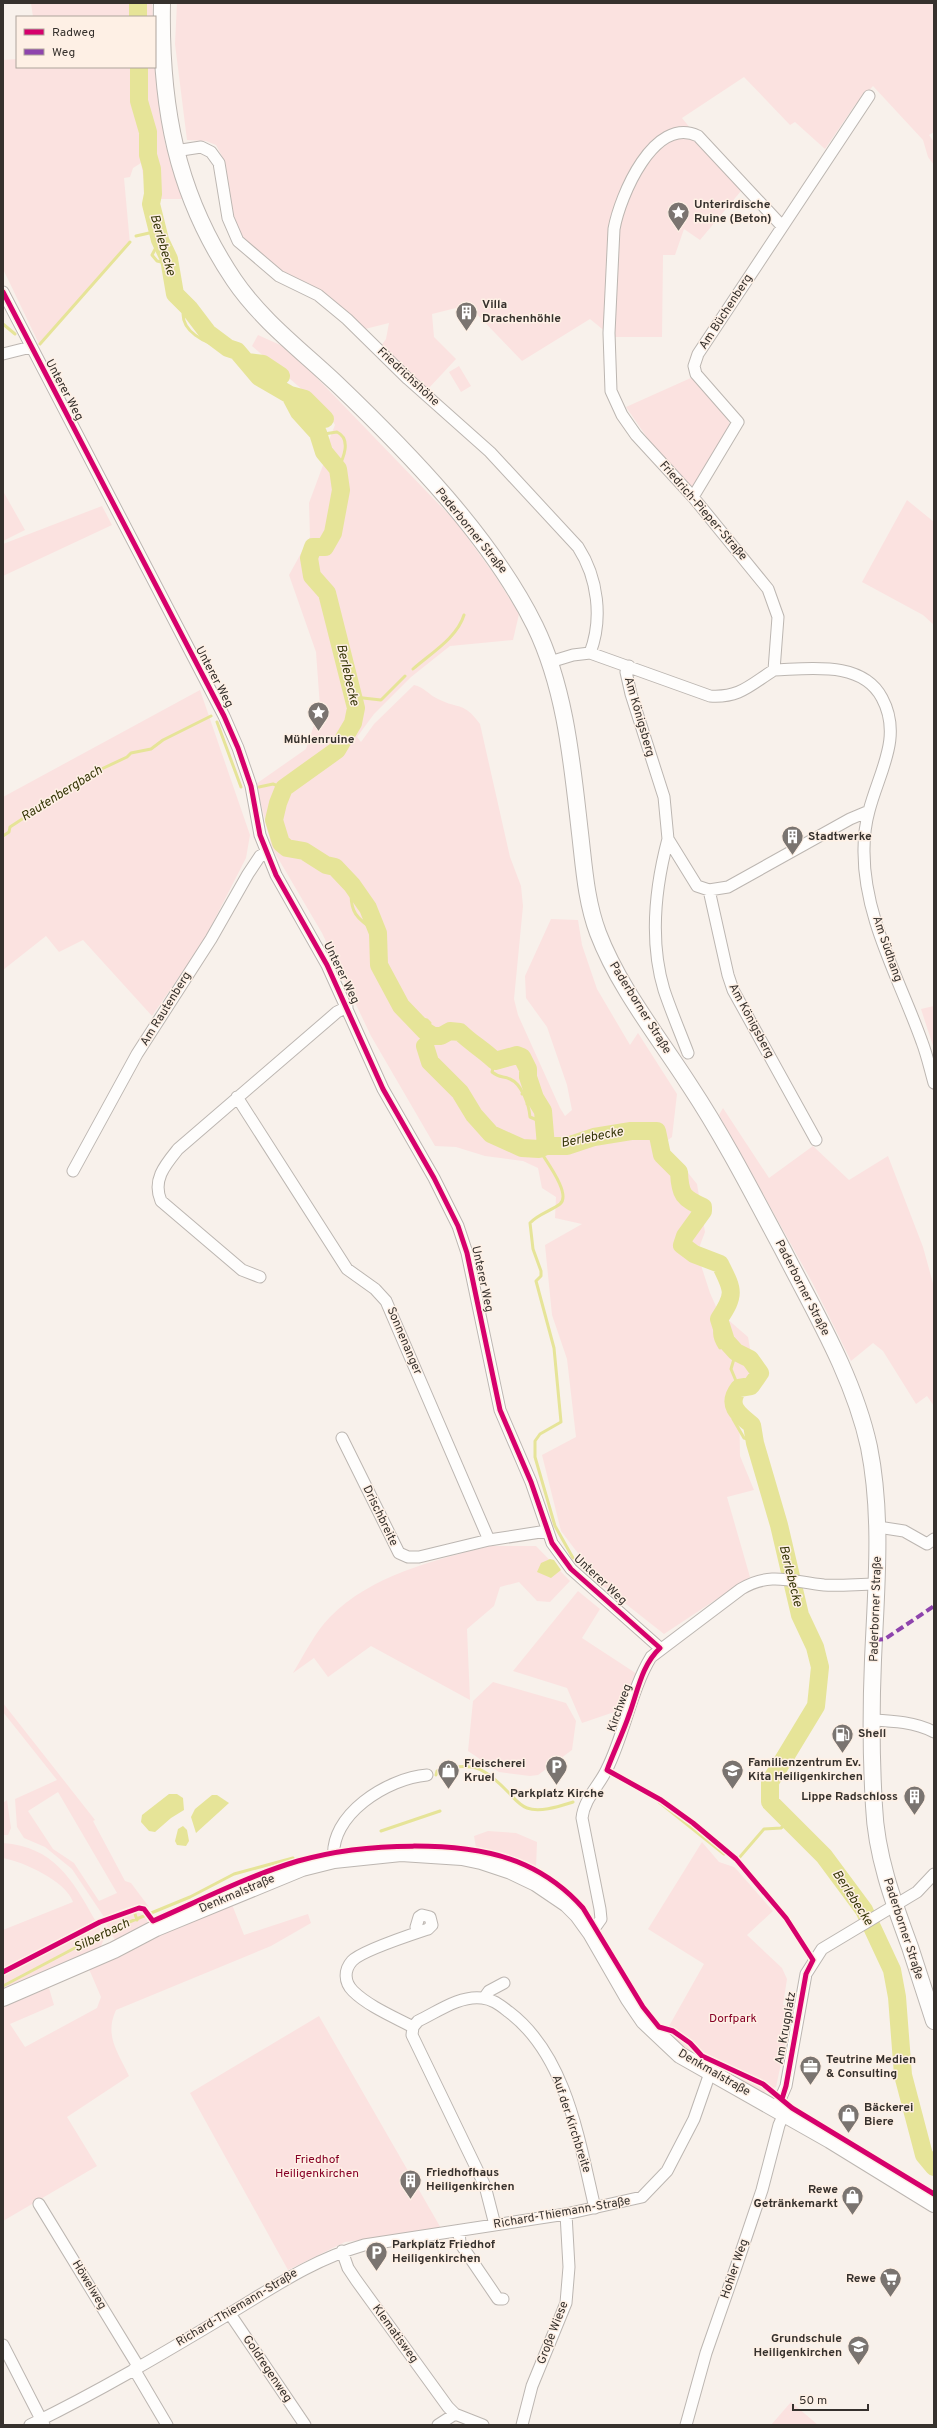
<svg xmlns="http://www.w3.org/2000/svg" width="937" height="2428" viewBox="0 0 937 2428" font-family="Overpass,sans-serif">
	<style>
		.green { fill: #fbe2e0; fill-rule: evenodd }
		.water { fill: #e6e498 }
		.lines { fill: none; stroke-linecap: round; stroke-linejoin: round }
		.stream { stroke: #e6e498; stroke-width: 3 }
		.river { stroke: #e6e498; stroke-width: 18 }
		.street-casing { stroke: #bcb6b1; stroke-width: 13 }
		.secondary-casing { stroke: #bcb6b1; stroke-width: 18 }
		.street { stroke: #fefdfc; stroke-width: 11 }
		.secondary { stroke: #fefdfc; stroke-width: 16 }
		.quiet { stroke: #8e44ad; stroke-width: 4; stroke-dasharray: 8 4; stroke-linecap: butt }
		.cycleway-casing { stroke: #fef0e5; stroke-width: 8 }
		.cycleway { stroke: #d6006c; stroke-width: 5 }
		.labels { text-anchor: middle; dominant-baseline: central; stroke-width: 3; stroke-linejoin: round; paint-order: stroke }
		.poi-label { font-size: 12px; font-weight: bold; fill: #36312d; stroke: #fef0e5; text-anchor: start }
		.street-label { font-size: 12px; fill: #36312d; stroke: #fef0e5 }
		.park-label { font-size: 12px; fill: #870027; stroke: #fef0e5 }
		.water-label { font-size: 13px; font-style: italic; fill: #363607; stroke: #fef0e5 }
	</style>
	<rect width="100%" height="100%" fill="#f8f1eb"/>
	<path class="green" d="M31,3H152L153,17H33Z
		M177,3H934V132L929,135L934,142V165L928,157L923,140L873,86L855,105L825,149L795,122L790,125L744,77L682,118L741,191L700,240L684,229L675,255H663L662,337H612L590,319L522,361L468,305L432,314L434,337L456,359L428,389L381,346L386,339L389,323L365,329L237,242L224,225L222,156L216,145L206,141L187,140L175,44Z
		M17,59V67H155L165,143L182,199H147L141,163L133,168L130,177L124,178L130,244L40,346L3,269V60Z
		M258,335L289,349L456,522L496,577L519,614L513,640L450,646L411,677L374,714L357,737L361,742L374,724L414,685C424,687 429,695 438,699C460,710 463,701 480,724L510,857L521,886L523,906L514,999L518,1015L560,1108L565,1116L572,1110L567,1085L547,1027L526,998L525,976L551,919L578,920L582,945L597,989L630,1045L638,1033L677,1094L672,1137L664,1143L697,1184L705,1232L697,1253L710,1293L718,1311L748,1337L754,1372L739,1398L740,1456L754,1490L727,1497L750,1577L664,1634L603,1586L561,1531L542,1455L576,1437L567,1359L552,1315L545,1245L582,1224L555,1218L556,1197L542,1188L538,1168L523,1161L485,1156L456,1147L435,1146L371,1036L322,933L272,848L256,784L306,749L320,707L316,652L289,575L310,537L309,503L329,449V440L335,425L327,411L252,346Z
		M459,366L471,386L461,392L449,372Z
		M693,377L726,414L731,428L693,487H689L655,449L626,407Z
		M3,491L25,530L3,541Z
		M907,500L934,522V625L923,615L862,582Z
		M102,506L112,525L3,576V544Z
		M200,690L250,835L246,858L203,942L152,1016L83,940L59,952L46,936L3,970V797Z
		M934,1006V1049L921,1009Z
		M723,1108L769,1178L813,1146L849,1180L888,1156L923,1247L934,1287V1406L927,1396L916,1404L883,1351L873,1343L851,1361L812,1282L719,1115Z
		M490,1546H536L570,1581L550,1602L537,1601L519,1582L500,1587L494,1606L467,1629L470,1700L371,1646L328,1677L314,1658L293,1673C304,1655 315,1632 330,1617C371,1575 435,1560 490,1546Z
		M578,1591L600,1609L582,1638L637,1674L626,1708L582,1723L567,1688L513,1671Z
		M493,1682L566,1703L576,1721L572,1750L538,1775L530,1776L499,1772L468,1751L473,1701Z
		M3,1703L95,1820L93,1821L125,1881L131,1883L149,1907C135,1901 118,1912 104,1917L72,1869L45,1847L24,1838L17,1827L15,1799L57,1780L3,1712ZM58,1792L117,1893L99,1901L74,1863L53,1849L28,1811Z
		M7,1800L11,1828L8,1835H3V1803Z
		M488,1831L516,1833L537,1842L536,1868L498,1852L476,1848L474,1836Z
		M702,1842L719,1862L734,1867L738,1871L773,1911L747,1935L782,1968L787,1979L783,2005L793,2007L776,2087L765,2092H758L714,2070L664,2035L704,1964L648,1929Z
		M3,1843C54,1847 72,1879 95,1920L3,1968V1930L73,1902C66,1881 24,1862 3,1858Z
		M231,1902L244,1935L308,1914L311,1923L271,1946L116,2010C104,2036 118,2052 129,2076L67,2117L97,2166L3,2221V2007L49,1988L54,2005L10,2024L25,2047L97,2008L101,1997L89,1969Z
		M138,1912L147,1918L148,1927L115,1940L105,1922Z
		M99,1926L104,1939L100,1948L3,1992V1976Z
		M319,2016L442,2230L345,2242L288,2270L190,2093Z
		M791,2402L818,2425H771Z"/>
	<path class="water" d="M550,1559L554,1560L561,1570L551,1578L537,1572L541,1563Z
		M169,1794H177L183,1798L184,1810L171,1818L155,1832L149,1831L141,1822L142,1815Z
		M212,1795H217L229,1803L196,1833L191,1817L195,1809Z
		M183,1826L187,1830L189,1841L186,1846L177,1845L175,1841L178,1829Z"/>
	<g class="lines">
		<path class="stream" d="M136,236L158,231
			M160,240L152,255L157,261L170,264
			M185,305C175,331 208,345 228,348
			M3,324L15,334
			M40,344L130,242
			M318,433L324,434L337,432C352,439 343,459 338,469
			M413,669C431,653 457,638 464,615
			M354,697L381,700L405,676
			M217,722L241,787
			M259,787L273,784L284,788
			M3,836L9,832L10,827L91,774L127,757L131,753L151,749L163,740L211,716
			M352,885C348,912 357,919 378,933
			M413,1017L427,1020L430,1023L428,1033
			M495,1061L492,1072C499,1078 503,1076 510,1079C522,1084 529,1105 530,1117L544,1123
			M522,1094L530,1082
			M527,1104L537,1102
			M539,1149C545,1160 572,1194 560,1204C551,1211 538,1214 530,1223L533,1249L541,1271V1276L536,1281L554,1348L561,1422L540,1434L535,1441V1457L555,1526L573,1558
			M719,1319C713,1330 713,1337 720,1348L729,1344
			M736,1352L731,1369L739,1388
			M735,1411L733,1419L744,1438L754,1441
			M436,1775L437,1771C472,1761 483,1766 508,1792C514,1798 519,1805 527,1808C540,1813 560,1806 573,1802
			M659,1802L724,1854
			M381,1831L440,1811
			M739,1858L764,1829L781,1828L789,1821
			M134,1911L137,1920
			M3,1986L105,1932L190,1897L234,1874L293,1858"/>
		<path class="river" d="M138,3V17
			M139,67V101L148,132V155L152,169L153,194L151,204L160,240L169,259L175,294L189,308L208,333L228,348L237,351L259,377L290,395L299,412L318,433L324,452L338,469L341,490L333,533L325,547H313L309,558L312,576L327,593L356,708L353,723L337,750L284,788L278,803L274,820L281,843L287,848L304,851L326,865L335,867L352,885L368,908L378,933L379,965L401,1006L425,1031L433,1036H441L450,1031L460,1032C471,1043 484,1050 495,1061L517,1055L522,1057L528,1069V1077L535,1098L543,1111L546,1146
			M247,362L263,364L281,376
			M290,395L305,399L325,419
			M425,1046L430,1062L460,1092L474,1115L491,1134L522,1148L539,1149L546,1146H567L594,1137L631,1131H657L662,1155L679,1172C680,1195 683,1198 703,1207V1211L685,1236L682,1245L694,1254L720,1264C733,1290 736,1294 719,1319L726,1341L736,1352L750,1359L760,1373L751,1386L739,1388C726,1405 738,1414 752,1425L755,1443L779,1525L800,1615L815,1647L820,1667L816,1706L770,1782V1802L824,1856L864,1910L892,1970L897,1997L903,2075L924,2155L934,2167"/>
		<defs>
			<path id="street" d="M175,151L201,147L211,152L219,163L228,218L238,241L279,276L318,295L347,319L408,379L490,452L578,547C598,578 603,619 590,653
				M3,292L224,716L238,748L251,786L260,835L276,875L327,965L383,1089L434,1178L458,1226L467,1253L500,1410L531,1482L552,1543L571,1569L660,1648
				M3,354L31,347
				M693,497L738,422L696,374L694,366L698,354L869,96
				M550,662L573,655L590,653L710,696C740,698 750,685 774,670L778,617L768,589L693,497L636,435L622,415L611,391L609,333L614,229C620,196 654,115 698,136L782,226
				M629,666L626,672L631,694L664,797L668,839L697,886L709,890L728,887L850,819L869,811
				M774,670C809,669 862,660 882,698C903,737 879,772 869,811C866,822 864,838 864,849C863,917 900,980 922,1042C927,1055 930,1069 934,1083
				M668,839C655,888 649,940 664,990C671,1011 680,1032 688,1053
				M709,890L728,975L733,990L816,1140
				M237,1097L347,1269L375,1289L386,1301L489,1540L547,1531
				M73,1171L137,1054L211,939L248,874L260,856L266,853
				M260,1277L242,1270L161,1201C152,1180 165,1165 178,1149L337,1012L347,1007
				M342,1438L399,1553L408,1557H419L489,1540
				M878,1527L904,1531L927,1544L934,1539
				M872,1720C893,1721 915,1722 934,1732
				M334,1860C328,1815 388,1778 427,1775
				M418,1932L416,1927L419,1917L422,1915L430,1917L432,1925L428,1929C413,1934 361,1951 352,1961C344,1970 344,1982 353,1991C368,2006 394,2017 413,2027L418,2021C437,2012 460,1995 482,1998C493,1999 501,2006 509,2012C567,2056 579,2141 595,2208
				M591,1933L601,1919L600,1909L582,1818C584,1799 599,1786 607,1769C625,1733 631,1690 651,1657L741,1589C771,1571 792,1582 824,1585C841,1586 859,1584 876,1584
				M484,1998L489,1991L504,1983
				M413,2027L412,2035L485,2186L495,2225
				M776,2109L786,2086L806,1974L822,1949L917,1892L934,1874
				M39,2204L138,2366
				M459,2231L460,2243L498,2299H503
				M342,2251L348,2268L356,2280L448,2407L455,2414L483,2425
				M230,2314L305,2425
				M3,2345L44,2425
				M134,2369L167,2425
				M30,2425C98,2392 164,2353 229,2314C274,2287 312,2260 364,2245L566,2214L642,2197L667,2171L694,2119L710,2073
				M438,2425L455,2414
				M522,2425L532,2386L566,2303L569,2267L566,2214
				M686,2425L706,2353L736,2267L762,2190L779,2125L784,2114"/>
			<path id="secondary" d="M162,3C160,106 176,194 234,280C261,320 302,351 337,384C408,452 491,537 535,626C566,690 572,764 580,833C584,867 586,901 598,933C619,988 658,1036 690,1086C725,1139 754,1196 784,1252C816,1314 854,1378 869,1447C883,1517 876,1589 873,1660C871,1708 871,1757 874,1806C876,1855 893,1901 910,1947C918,1971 926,1996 934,2021
				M3,1998L114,1950L156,1928L302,1868L334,1860L401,1853L462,1857L481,1861L511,1871L536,1883L567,1904L578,1915L591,1933L629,1999L644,2021L680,2055L830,2140L934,2204"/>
		</defs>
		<use href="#street" class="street-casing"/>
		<use href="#secondary" class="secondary-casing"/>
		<use href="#street" class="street"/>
		<use href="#secondary" class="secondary"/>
		<path class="quiet" d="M875,1640L885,1639L934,1606"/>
		<defs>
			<path id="cycleway" d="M3,292L224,716L238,748L251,786L260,835L276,875L327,965L383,1089L434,1178L458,1226L467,1253L500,1410L531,1482L552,1543L571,1569L660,1648C641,1666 638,1691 629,1715C623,1733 614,1751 607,1770L661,1800L693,1823L736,1859L786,1918L813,1960L806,1974L786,2086L782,2099
				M3,1972L100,1922L139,1908L144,1909L153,1921C201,1900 248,1876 298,1861C360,1843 466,1838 525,1865C547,1875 567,1890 583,1908L643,2007L659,2027L673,2031L690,2043L702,2056L763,2084L792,2108L934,2194"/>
		</defs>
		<use href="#cycleway" class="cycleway-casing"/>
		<use href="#cycleway" class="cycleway"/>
	</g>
	<defs>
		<symbol id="sight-pin" viewBox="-11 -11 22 30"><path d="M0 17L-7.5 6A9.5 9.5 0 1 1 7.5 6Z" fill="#7a7470" stroke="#fef0e5"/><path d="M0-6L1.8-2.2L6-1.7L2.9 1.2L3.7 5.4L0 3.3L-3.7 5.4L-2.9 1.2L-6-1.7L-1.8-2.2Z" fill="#fff"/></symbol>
		<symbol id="building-pin" viewBox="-11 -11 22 30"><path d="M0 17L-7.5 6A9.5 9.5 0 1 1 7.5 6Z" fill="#7a7470" stroke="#fef0e5"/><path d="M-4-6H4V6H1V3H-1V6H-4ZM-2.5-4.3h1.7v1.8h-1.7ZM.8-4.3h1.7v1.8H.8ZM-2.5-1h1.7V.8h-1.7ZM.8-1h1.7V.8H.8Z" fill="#fff"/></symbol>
		<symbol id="fuel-pin" viewBox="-11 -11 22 30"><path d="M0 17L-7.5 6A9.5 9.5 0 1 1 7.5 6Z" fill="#7a7470" stroke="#fef0e5"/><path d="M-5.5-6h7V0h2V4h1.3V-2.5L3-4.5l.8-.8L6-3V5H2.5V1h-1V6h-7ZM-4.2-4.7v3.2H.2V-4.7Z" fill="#fff"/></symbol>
		<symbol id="parking-pin" viewBox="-11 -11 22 30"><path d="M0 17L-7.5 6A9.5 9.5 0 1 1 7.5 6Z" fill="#7a7470" stroke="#fef0e5"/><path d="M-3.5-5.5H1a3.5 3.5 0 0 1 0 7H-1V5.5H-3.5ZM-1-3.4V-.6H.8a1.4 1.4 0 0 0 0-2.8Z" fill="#fff"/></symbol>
		<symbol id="school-pin" viewBox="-11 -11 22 30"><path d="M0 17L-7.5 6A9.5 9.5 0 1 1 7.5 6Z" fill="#7a7470" stroke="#fef0e5"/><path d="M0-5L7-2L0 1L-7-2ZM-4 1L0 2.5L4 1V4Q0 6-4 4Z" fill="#fff"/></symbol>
		<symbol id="shop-pin" viewBox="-11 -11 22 30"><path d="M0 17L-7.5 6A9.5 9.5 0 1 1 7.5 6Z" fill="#7a7470" stroke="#fef0e5"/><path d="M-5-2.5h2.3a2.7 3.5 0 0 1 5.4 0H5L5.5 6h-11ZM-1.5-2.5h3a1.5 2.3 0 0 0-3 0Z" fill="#fff"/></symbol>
		<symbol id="office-pin" viewBox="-11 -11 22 30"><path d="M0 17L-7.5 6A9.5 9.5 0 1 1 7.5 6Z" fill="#7a7470" stroke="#fef0e5"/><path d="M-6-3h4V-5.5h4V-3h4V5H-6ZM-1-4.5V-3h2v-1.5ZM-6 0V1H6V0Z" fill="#fff"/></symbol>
		<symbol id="supermarket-pin" viewBox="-11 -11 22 30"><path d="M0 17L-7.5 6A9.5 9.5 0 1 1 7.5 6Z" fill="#7a7470" stroke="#fef0e5"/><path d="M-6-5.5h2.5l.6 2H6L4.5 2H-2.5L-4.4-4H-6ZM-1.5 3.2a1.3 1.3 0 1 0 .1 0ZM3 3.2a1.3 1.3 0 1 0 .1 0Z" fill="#fff"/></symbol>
	</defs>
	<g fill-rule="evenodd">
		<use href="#sight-pin" x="666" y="200" width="25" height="34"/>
		<use href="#building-pin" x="454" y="300" width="25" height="34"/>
		<use href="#sight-pin" x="306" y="700" width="25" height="34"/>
		<use href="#building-pin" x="780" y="824" width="25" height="34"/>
		<use href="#fuel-pin" x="830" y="1722" width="25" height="34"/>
		<use href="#parking-pin" x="544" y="1754" width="25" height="34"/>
		<use href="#school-pin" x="720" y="1758" width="25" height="34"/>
		<use href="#shop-pin" x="436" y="1758" width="25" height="34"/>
		<use href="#building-pin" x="902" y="1784" width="25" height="34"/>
		<use href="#office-pin" x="798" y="2054" width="25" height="34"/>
		<use href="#shop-pin" x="836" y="2102" width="25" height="34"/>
		<use href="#building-pin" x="398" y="2168" width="25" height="34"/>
		<use href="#shop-pin" x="840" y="2184" width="25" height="34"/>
		<use href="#parking-pin" x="364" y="2240" width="25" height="34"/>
		<use href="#supermarket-pin" x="878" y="2266" width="25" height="34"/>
		<use href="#school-pin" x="846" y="2334" width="25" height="34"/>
	</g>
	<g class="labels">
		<g class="poi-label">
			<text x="694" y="205">Unterirdische<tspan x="694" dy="14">Ruine (Beton)</tspan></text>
			<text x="482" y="305">Villa<tspan x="482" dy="14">Drachenhöhle</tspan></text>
			<text x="319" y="740" text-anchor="middle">Mühlenruine</text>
			<text x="808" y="837">Stadtwerke</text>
			<text x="858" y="1734">Shell</text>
			<text x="748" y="1763">Familienzentrum Ev.<tspan x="748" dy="14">Kita Heiligenkirchen</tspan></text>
			<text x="464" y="1764">Fleischerei<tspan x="464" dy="14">Kruel</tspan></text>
			<text x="557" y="1794" text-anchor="middle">Parkplatz Kirche</text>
			<text x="898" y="1797" text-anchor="end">Lippe Radschloss</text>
			<text x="826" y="2060">Teutrine Medien<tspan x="826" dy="14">&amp; Consulting</tspan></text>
			<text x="864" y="2108">Bäckerei<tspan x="864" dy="14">Biere</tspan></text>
			<text x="426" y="2173">Friedhofhaus<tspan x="426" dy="14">Heiligenkirchen</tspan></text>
			<text x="838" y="2190" text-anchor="end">Rewe<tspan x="838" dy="14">Getränkemarkt</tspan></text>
			<text x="392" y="2245">Parkplatz Friedhof<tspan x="392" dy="14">Heiligenkirchen</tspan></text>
			<text x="876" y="2279" text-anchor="end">Rewe</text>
			<text x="842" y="2339" text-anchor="end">Grundschule<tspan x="842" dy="14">Heiligenkirchen</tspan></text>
		</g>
		<g class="street-label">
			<text transform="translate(726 312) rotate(-57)">Am Büchenberg</text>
			<text transform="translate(408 377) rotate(43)">Friedrichshöhe</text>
			<text transform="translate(64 390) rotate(62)">Unterer Weg</text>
			<text transform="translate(703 511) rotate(49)">Friedrich-Pieper-Straße</text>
			<text transform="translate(471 531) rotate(51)">Paderborner Straße</text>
			<text transform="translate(214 677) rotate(62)">Unterer Weg</text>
			<text transform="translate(639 717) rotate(74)">Am Königsberg</text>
			<text transform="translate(887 949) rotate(71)">Am Südhang</text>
			<text transform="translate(341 973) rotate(64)">Unterer Weg</text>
			<text transform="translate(640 1008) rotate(58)">Paderborner Straße</text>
			<text transform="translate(166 1009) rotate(-58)">Am Rautenberg</text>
			<text transform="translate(751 1021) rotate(62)">Am Königsberg</text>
			<text transform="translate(482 1279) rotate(78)">Unterer Weg</text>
			<text transform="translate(802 1288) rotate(63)">Paderborner Straße</text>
			<text transform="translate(404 1341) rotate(67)">Sonnenanger</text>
			<text transform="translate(380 1516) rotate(64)">Drischbreite</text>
			<text transform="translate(600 1580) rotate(43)">Unterer Weg</text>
			<text transform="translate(876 1609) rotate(-88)">Paderborner Straße</text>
			<text transform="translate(620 1708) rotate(-70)">Kirchweg</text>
			<text transform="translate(237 1894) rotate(-23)">Denkmalstraße</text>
			<text transform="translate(903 1929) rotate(72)">Paderborner Straße</text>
			<text transform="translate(786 2028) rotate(-80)">Am Krugplatz</text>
			<text transform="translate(714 2073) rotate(30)">Denkmalstraße</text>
			<text transform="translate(571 2124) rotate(72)">Auf der Kirchbreite</text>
			<text transform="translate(562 2213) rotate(-10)">Richard-Thiemann-Straße</text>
			<text transform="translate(735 2269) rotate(-71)">Hohler Weg</text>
			<text transform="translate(89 2285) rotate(59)">Höwelweg</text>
			<text transform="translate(237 2308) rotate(-31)">Richard-Thiemann-Straße</text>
			<text transform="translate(553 2333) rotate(-69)">Große Wiese</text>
			<text transform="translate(395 2334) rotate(54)">Klematisweg</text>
			<text transform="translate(267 2369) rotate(56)">Goldregenweg</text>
		</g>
		<g class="park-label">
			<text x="733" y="2019">Dorfpark</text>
			<text x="317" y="2160">Friedhof<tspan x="317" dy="14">Heiligenkirchen</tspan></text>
		</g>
		<g class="water-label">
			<text transform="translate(162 245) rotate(74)">Berlebecke</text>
			<text transform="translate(347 675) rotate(77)">Berlebecke</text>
			<text transform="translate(62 794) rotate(-32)">Rautenbergbach</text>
			<text transform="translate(592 1138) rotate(-11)">Berlebecke</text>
			<text transform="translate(790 1576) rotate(76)">Berlebecke</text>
			<text transform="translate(852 1898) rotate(57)">Berlebecke</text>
			<text transform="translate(102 1936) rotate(-26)">Silberbach</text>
		</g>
	</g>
	<rect width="937" height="2428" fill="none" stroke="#36312d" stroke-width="8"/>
	<rect x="16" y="16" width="140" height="52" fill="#fef0e5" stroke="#aea49b"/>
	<rect x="24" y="29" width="20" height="6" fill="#d6006c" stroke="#aea49b"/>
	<text x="52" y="36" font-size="12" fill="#36312d">Radweg</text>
	<rect x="24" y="49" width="20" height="6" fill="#8e44ad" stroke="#aea49b"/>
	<text x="52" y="56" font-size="12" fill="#36312d">Weg</text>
	<path d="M793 2404v6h75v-6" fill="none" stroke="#36312d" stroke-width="2"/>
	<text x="799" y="2404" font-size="12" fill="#36312d" stroke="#fef0e5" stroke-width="3" paint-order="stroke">50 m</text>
</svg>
